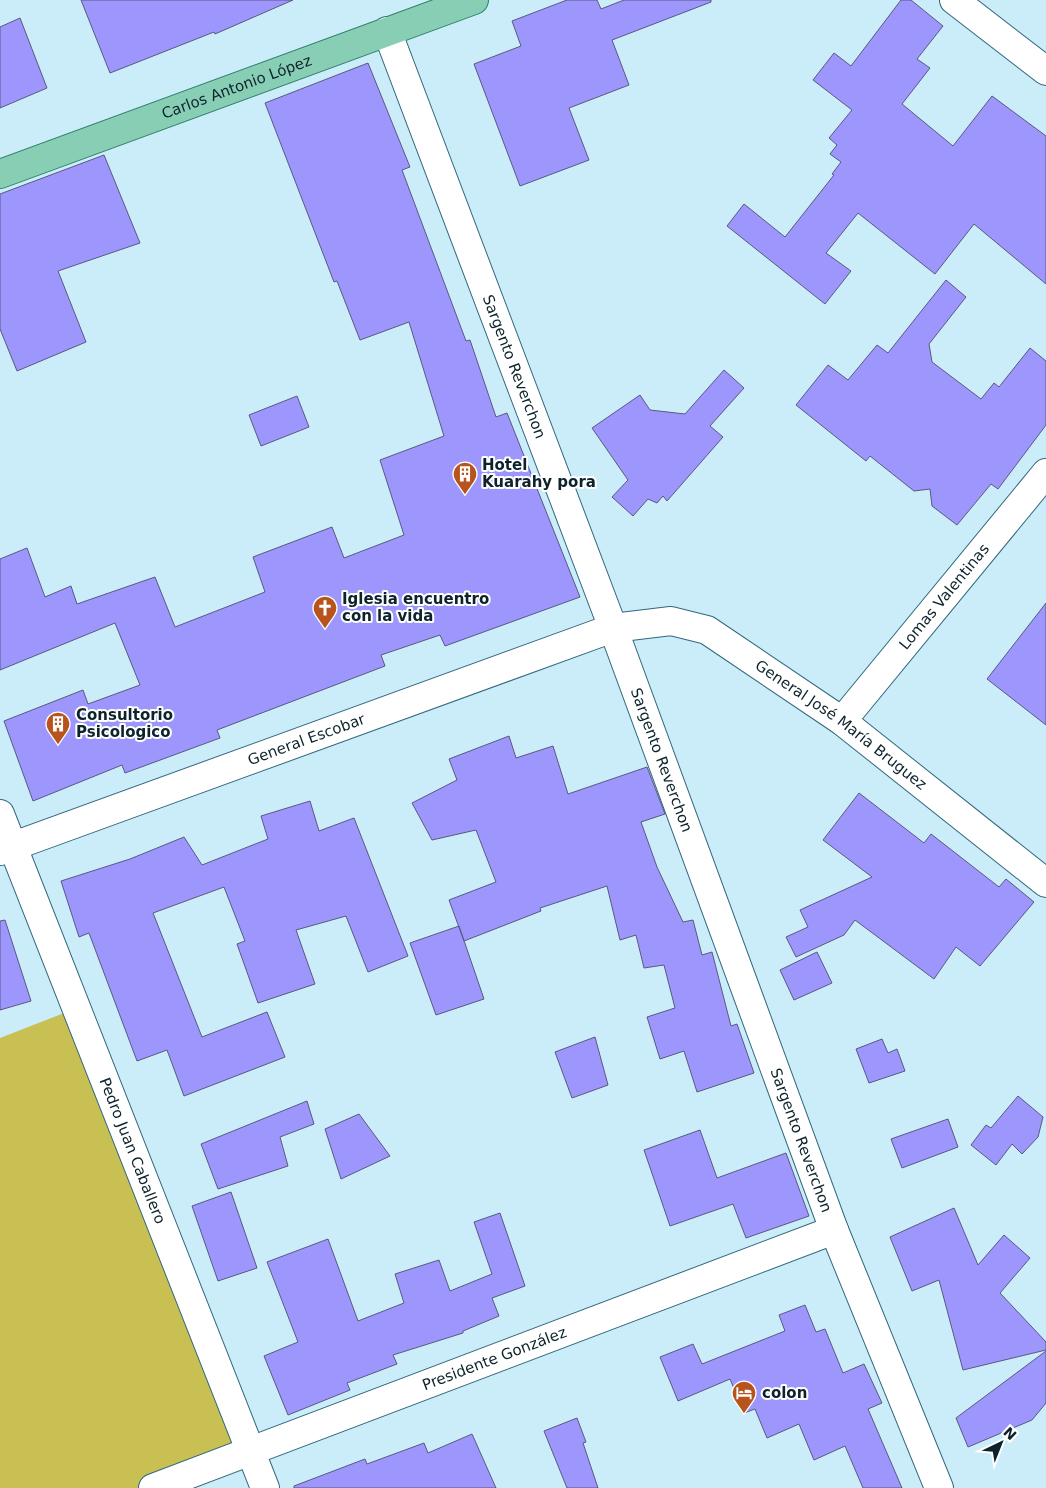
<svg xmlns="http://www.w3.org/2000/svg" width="1046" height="1488" viewBox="0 0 1046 1488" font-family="'DejaVu Sans',sans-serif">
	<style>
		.green { fill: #c8c053 }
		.building { fill: #9d97fd; stroke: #595880 }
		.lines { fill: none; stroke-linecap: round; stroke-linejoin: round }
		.minor-casing { stroke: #32687c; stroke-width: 30 }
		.major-casing { stroke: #2a7d64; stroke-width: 30 }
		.minor { stroke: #fff; stroke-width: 28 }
		.major { stroke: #88ceb5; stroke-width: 28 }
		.labels { text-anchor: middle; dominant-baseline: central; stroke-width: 4; stroke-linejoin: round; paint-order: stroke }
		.street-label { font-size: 15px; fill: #0d232b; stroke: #fff }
		.poi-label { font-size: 15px; font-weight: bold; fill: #0d232b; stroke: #fff; text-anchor: start }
	</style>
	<rect width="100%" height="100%" fill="#cbecf9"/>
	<path class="green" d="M77,1008L251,1450L153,1488H0V1038Z"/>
	<path class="building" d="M81,0H293L215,34L214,32L110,73Z
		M567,0H597L601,9L624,0H711V2L612,40L629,85L569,108L589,160L520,186L474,64L521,46L512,21Z
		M901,0H911L943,26L917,59L930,68L902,104L953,146L992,96L1046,136V284L974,224L935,274L858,213L826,253L851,271L825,304L727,226L744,204L785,237L834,175L832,174L841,162L830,154L837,145L829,138L852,110L813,80L834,53L851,66Z
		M20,18L47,88L0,108V27Z
		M368,63L410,167L402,170L466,341L470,340L496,417L507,413L580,597L445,646L440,635L381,655L385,666L217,730L220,738L125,773L122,765L33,801L4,721L83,690L88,704L140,685L115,623L0,670V559L27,548L45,597L71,586L77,604L155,577L175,627L265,592L253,557L332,527L344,558L404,535L380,460L444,436L409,322L360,340L337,281L334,282L265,103Z
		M104,155L140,243L58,271L86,342L17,371L0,329V194Z
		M946,280L966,297L929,344L932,362L981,399L994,383L999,387L1030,348L1046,361V425L998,489L991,484L957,525L932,506L930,489L914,491L870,456L866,461L796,405L828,365L848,380L877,345L888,353Z
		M724,370L744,388L710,426L723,437L667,501L663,496L657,503L648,499L633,516L612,497L628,480L592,428L640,395L650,410L685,414Z
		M297,396L309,427L261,446L249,415Z
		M1046,603V725L987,679Z
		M509,736L516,758L553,746L568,794L647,767L665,814L641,822L657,867L683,922L693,920L702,955L712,952L731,1026L737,1024L754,1073L697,1092L684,1051L660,1059L647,1017L675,1008L664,965L644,968L636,935L620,940L607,886L540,908L541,911L464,941L449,900L496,882L476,830L432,840L412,803L457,780L449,759Z
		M859,793L924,843L931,834L999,887L1006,879L1034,902L980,966L956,947L934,979L855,920L844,935L796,957L786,937L808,927L800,910L872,877L823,840Z
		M310,801L319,831L354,818L408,956L368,972L346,916L296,930L315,984L258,1003L237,944L245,941L224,887L153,913L202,1037L267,1012L285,1057L184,1096L167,1050L137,1061L89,933L79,937L61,881L130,859L184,837L202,865L268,839L261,816Z
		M5,920L31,1001L0,1010V921Z
		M459,926L484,999L436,1015L410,943Z
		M817,952L832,983L794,1000L780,970Z
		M595,1037L608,1085L572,1098L555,1052Z
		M882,1039L888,1053L897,1049L905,1071L869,1083L856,1049Z
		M1018,1096L1043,1117L1038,1137L1022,1154L1012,1144L996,1165L971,1145L986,1125L991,1128Z
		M307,1101L314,1124L280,1137L288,1166L218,1189L201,1144Z
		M359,1114L390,1156L341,1179L325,1129Z
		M948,1119L958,1147L902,1168L891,1139Z
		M700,1130L717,1178L786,1153L809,1216L746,1238L733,1204L670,1226L644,1150Z
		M231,1192L257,1268L218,1281L192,1206Z
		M954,1208L978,1265L1004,1235L1030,1258L1000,1293L1046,1342V1350L963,1370L939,1280L912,1291L890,1237Z
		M500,1213L525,1286L492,1298L499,1316L463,1331V1333L393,1355L397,1364L347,1383L350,1390L288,1415L264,1356L298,1342L267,1262L328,1239L358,1321L404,1303L395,1274L439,1260L450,1291L492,1274L474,1222Z
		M805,1305L816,1332L825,1329L843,1373L864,1364L882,1403L868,1409L902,1488H863L845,1446L814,1460L799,1424L767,1438L755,1409L744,1413L730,1379L678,1401L660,1357L693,1344L702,1364L785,1331L779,1315Z
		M1046,1351V1403L1032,1420L968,1447L956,1418Z
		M577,1418L586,1442L583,1443L598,1488H567L544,1431Z
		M472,1434L496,1488H294V1486L365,1459L367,1464L424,1443L428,1453Z"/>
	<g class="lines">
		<defs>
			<g id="minor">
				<path d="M954,0L1046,71"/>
				<path id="s1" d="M387,31L613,628L834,1230L939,1488"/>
				<path id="s2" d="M842,721L1046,473"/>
				<path id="s3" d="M0,814L265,1488"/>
				<path id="s4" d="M0,851L613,628L671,621L707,630L842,721L1046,883"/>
				<path id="s5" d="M153,1488L834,1230"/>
			</g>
			<g id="major">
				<path id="s6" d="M0,174L474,0"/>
			</g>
		</defs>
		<use href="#minor" class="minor-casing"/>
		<use href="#major" class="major-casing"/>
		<use href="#minor" class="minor"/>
		<use href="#major" class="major"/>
	</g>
	<defs>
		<symbol id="building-pin" viewBox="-11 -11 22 30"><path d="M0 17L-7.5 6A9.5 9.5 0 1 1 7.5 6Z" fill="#b7531d" stroke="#fff"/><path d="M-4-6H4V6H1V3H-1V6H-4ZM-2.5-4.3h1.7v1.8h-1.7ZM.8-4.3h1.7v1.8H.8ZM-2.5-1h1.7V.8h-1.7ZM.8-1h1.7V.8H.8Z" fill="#fff"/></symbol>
		<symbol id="church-pin" viewBox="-11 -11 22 30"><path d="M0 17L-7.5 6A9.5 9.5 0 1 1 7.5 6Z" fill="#b7531d" stroke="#fff"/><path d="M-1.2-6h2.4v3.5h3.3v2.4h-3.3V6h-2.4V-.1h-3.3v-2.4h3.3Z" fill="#fff"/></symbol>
		<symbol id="hotel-pin" viewBox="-11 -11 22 30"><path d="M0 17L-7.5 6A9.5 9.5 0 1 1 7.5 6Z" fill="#b7531d" stroke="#fff"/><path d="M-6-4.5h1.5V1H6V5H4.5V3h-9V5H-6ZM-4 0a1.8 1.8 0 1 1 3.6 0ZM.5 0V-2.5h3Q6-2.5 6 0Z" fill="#fff"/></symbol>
	</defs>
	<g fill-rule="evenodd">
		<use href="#building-pin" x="451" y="460" width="28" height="38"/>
		<use href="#church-pin" x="311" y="594" width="28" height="38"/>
		<use href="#building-pin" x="44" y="710" width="28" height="38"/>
		<use href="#hotel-pin" x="730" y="1379" width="28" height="38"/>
	</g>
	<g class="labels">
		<g class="street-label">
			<text stroke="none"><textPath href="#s6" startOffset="252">Carlos Antonio López</textPath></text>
			<text stroke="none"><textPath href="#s1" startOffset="359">Sargento Reverchon</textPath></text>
			<text stroke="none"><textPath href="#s2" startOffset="161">Lomas Valentinas</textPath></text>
			<text stroke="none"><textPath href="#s4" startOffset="912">General José María Bruguez</textPath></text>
			<text stroke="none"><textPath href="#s4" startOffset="326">General Escobar</textPath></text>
			<text stroke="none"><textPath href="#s1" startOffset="779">Sargento Reverchon</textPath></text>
			<text stroke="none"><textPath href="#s1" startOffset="1184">Sargento Reverchon</textPath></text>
			<text stroke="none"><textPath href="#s3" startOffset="362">Pedro Juan Caballero</textPath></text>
			<text stroke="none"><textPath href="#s5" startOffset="365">Presidente González</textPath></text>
		</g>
		<g class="poi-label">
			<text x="482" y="465">Hotel<tspan x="482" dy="17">Kuarahy pora</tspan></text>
			<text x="342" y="599">Iglesia encuentro<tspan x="342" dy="17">con la vida</tspan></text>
			<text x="76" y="715">Consultorio<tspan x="76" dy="17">Psicologico</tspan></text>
			<text x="762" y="1393">colon</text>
		</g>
	</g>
	<g transform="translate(1001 1443) rotate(43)" stroke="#ffffff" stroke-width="4" paint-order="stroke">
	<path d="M0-4L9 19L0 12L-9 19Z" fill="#0d232b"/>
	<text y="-8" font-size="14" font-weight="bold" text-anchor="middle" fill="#0d232b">N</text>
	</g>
</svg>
